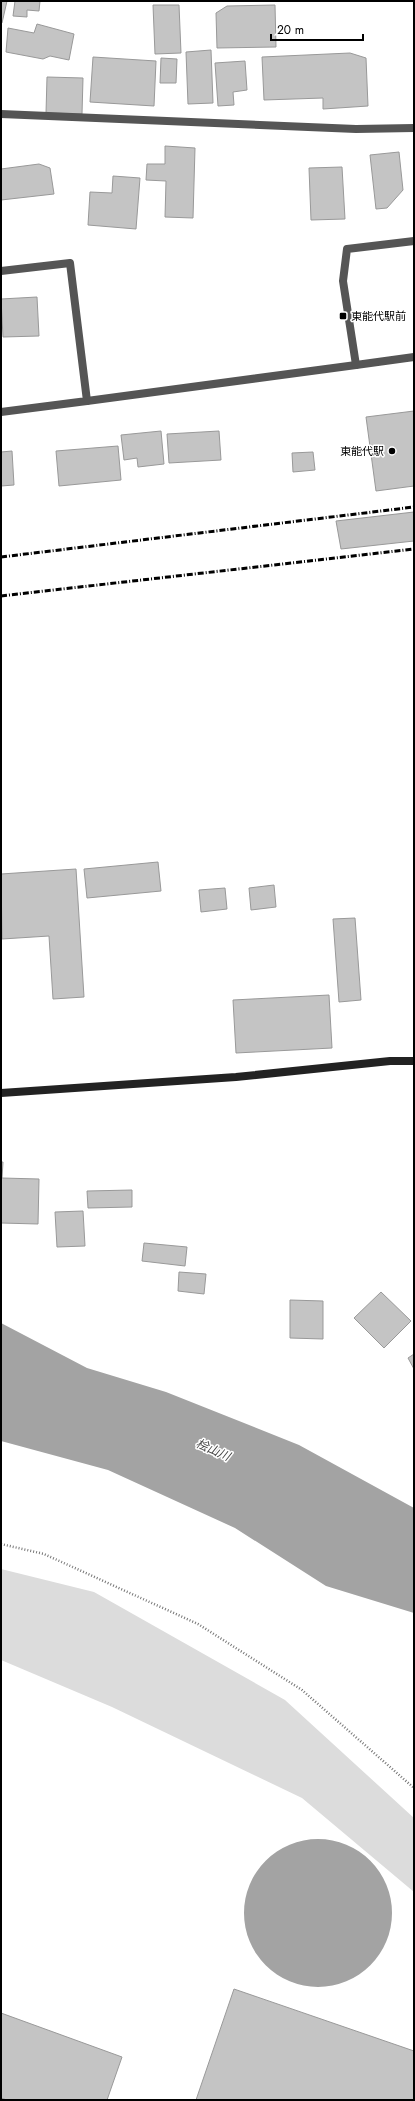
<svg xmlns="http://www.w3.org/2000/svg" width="415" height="2101" viewBox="0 0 415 2101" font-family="Jost,'Noto Sans JP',sans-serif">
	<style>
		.green { fill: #dcdcdc }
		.water { fill: #a3a3a3 }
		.building { fill: #c4c4c4; stroke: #999 }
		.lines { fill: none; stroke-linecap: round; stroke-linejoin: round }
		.path { stroke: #777; stroke-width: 2.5; stroke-dasharray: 1 2; stroke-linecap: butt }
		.lane { stroke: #555; stroke-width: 8 }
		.street { stroke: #555; stroke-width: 8 }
		.secondary { stroke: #222; stroke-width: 8 }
		.rail { stroke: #000; stroke-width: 3; stroke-dasharray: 6 2 1 2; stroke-linecap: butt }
		.poi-dot { fill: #000; stroke: #fff; stroke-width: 1.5 }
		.labels { text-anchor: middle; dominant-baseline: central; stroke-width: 3; stroke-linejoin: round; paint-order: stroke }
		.poi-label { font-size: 11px; fill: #000; stroke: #fff; text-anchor: start }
		.water-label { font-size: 12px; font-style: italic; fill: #444; stroke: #fff }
	</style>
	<rect width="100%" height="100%" fill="#fff"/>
	<path class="green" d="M1,1569L94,1592L285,1700L414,1818V1892L302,1798L112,1707L1,1660Z"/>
	<path class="water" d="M1,1323L87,1368L166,1392L299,1445L414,1508V1613L326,1586L235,1528L108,1470L1,1441Z
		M244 1913a74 74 0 1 1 148 0a74 74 0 1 1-148 0Z"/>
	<path class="building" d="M1,1H7L2,23H1Z
		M15,1H40L39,11L27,10V17L13,16Z
		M153,5H179L181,53L155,54Z
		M275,5L276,47L217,48L216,13L227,6Z
		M37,24L74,34L69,60L50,56L43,59L6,52L8,28L34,33Z
		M211,50L213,103L188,104L186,52Z
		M350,53L366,58L368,106L323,109V98L264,100L262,57Z
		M93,57L156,61L154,106L90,102Z
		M161,58L177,59L176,83H160Z
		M245,61L247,90L233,92L234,105L218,106L215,63Z
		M47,77L83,78L82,114L46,113Z
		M165,146L195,148L193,218L165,217L166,181L146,180L147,164H165Z
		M399,152L403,190L387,208L376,209L370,155Z
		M39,164L50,168L54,194L1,200V169Z
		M342,167L345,219L311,220L309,168Z
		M113,176L140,178L136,229L88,225L90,192L112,193Z
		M37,297L39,336L3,337L1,299Z
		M414,411V486L376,491L366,417Z
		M161,431L164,464L138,467L137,458L124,460L121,435Z
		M219,431L221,460L169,463L167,434Z
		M118,446L121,480L59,486L56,451Z
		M12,451L14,485L1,486V452Z
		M313,452L315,470L293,472L292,453Z
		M414,512V541L341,549L336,521Z
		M158,862L161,891L87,898L84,869Z
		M76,869L84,997L53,999L49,936L2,939L1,874Z
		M274,885L276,907L251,910L249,888Z
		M225,888L227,909L201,912L199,890Z
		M355,918L361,1000L339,1002L333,919Z
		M329,995L332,1048L236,1053L233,1000Z
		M1,1162H3L2,1178L39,1179L38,1224L1,1223Z
		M132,1190V1207L88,1208L87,1191Z
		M83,1211L85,1246L57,1247L55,1212Z
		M144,1243L187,1247L185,1266L142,1261Z
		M179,1272L206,1274L204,1294L178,1291Z
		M381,1292L411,1321L384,1348L354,1318Z
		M290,1300L323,1301V1339L290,1338Z
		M414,1354V1369L408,1358Z
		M234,1989L414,2051V2100H196Z
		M1,2013L122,2057L107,2100H7L1,2098Z"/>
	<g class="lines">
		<path class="path" d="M1,1544L44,1554L198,1624L302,1690L414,1788"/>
		<path class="lane" d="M87,401L356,365"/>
		<path class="street" d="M1,114L356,129L414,128
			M414,241L347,249L343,281L356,365L414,357
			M1,271L70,263L87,401L1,412"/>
		<path class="secondary" d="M1,1093L236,1077L390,1061H414"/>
		<path class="rail" d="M1,557L414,507
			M1,596L414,549"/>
	</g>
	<g class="poi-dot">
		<rect x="339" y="312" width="8" height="8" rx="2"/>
		<circle cx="392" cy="451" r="4"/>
	</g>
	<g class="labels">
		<g class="poi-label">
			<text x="351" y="316">東能代駅前</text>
			<text x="384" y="451" text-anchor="end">東能代駅</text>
		</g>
		<g class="water-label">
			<text transform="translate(213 1450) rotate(24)">桧山川</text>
		</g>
	</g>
	<rect width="415" height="2101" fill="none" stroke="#000000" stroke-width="4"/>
	<path d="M271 34v6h92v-6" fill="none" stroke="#000000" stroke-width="2"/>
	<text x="277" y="34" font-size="12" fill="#000000" stroke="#ffffff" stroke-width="3" paint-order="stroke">20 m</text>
</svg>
